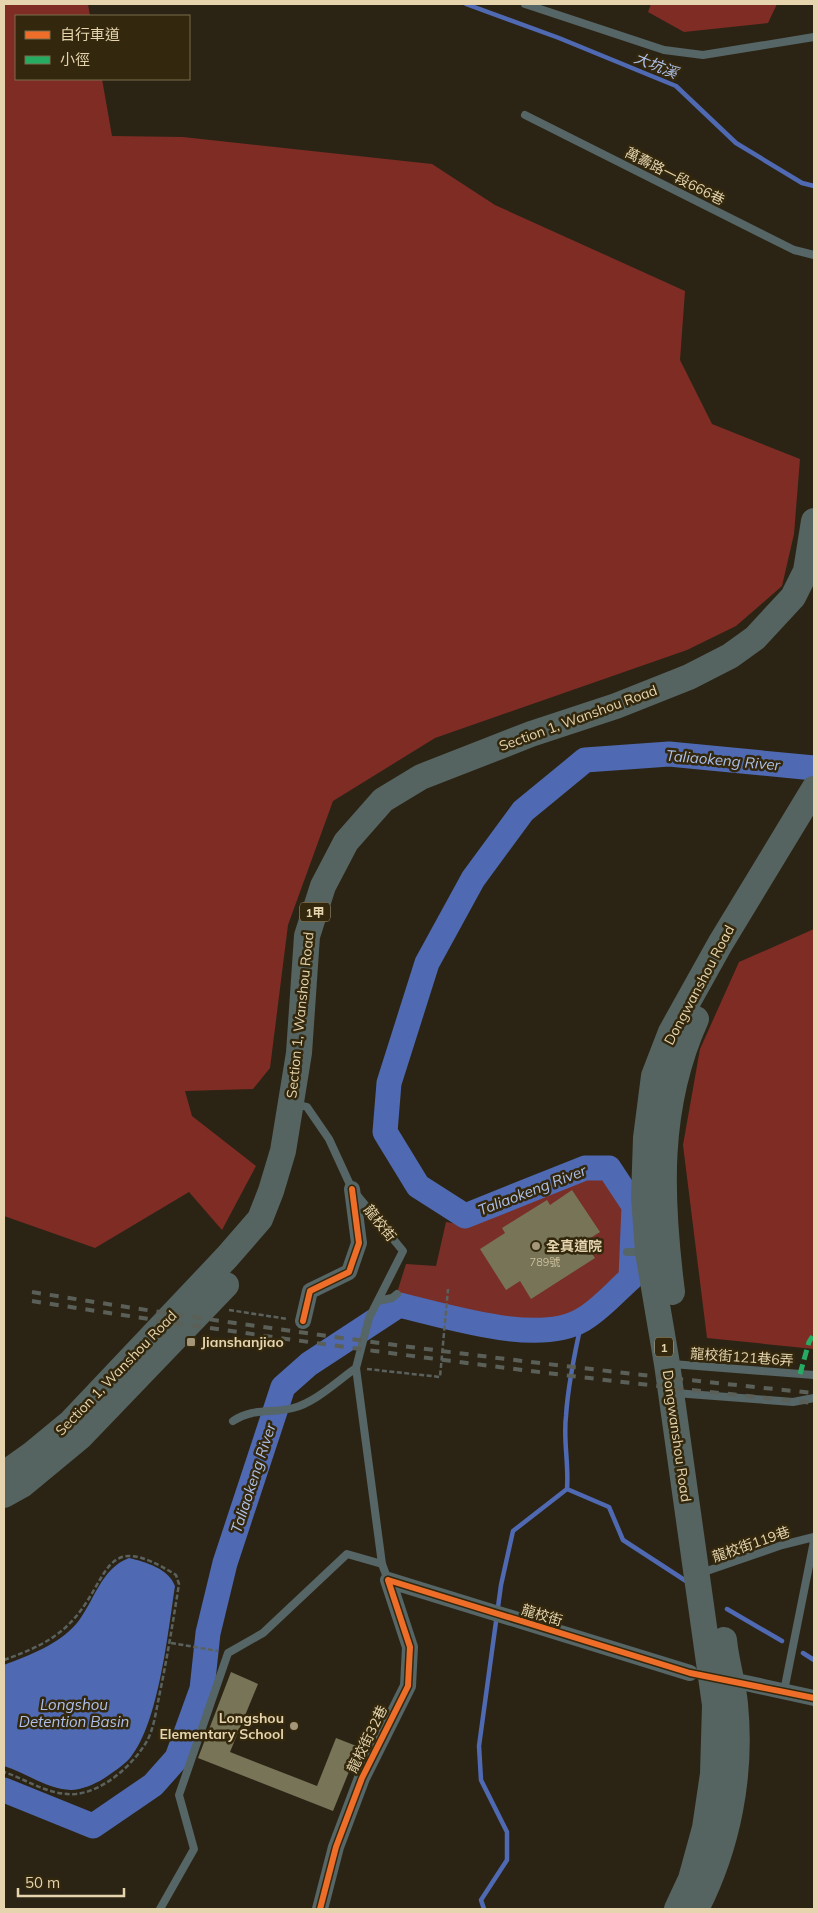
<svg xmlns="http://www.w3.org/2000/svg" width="818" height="1913" viewBox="0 0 818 1913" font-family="Mulish,'Noto Sans TC',sans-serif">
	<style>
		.green { fill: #792f28 }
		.forest { fill: #7f2c25 }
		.water { fill: #4f6ab2 }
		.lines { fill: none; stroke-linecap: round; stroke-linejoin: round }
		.stream { stroke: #4f6ab2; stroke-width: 4.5 }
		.river { stroke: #4f6ab2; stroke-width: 25 }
		.building { fill: #777458 }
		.path { stroke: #5b625d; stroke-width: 2.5; stroke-dasharray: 5 2.5; stroke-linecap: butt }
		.service { stroke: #566565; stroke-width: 8 }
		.minor { stroke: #566565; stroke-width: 16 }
		.primary { stroke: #556460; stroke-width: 26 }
		.rail { stroke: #5a5f58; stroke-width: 4; stroke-dasharray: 9 9; stroke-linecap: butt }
		.quiet { stroke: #26ab63; stroke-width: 5; stroke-dasharray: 10 5; stroke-linecap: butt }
		.cycleway-casing { stroke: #33280d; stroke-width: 9 }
		.cycleway { stroke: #ee6e29; stroke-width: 6 }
		.poi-dot { fill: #a49678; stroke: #33280d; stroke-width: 2 }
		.labels { text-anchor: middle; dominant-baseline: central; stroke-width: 5; stroke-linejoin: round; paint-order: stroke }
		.number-label { font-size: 11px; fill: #cabc98 }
		.shield { fill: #33280d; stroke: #b0a07d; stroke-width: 1 }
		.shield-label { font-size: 12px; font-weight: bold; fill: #e5d4ad }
		.street-label { font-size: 14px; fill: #e5d4ad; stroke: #33280d }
		.poi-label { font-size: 14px; font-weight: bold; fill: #e5d4ad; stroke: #33280d; text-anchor: start }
		.water-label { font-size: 15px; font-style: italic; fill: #aec0eb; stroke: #33280d }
	</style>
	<rect width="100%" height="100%" fill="#2b2415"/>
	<path class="green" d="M606,1176L627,1207V1271L586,1308L563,1321L515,1324L395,1299L406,1264L436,1266L446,1222L464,1225L581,1178Z"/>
	<path class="forest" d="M4,4H88L90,16H16V79H102L112,136L183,137L432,164L495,205L685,291L680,360L712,424L800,459L794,534L782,586L736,626L687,650L435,738L333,801L288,925L270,1068L253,1089L185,1091L192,1116L256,1166L222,1230L189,1192L95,1248L4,1216Z
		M651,4H777L768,23L684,32L648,12Z
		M814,929V1349L707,1338L683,1145L700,1049L739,962Z"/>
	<path class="water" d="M129,1558C146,1562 169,1569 175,1586C168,1631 159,1723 130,1758C123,1766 112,1773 103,1779C95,1784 81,1790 71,1790C46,1789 27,1773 4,1766V1665C30,1655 58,1645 77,1623C94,1602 101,1568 129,1558Z"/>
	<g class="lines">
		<path class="stream" d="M466,4L559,38L676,86L736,143L802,183L814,186
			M567,1489L609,1507L623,1540L686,1581
			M727,1609L782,1641
			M803,1653L814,1660
			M484,1909L481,1900L507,1860V1832L481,1780L479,1746L501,1585L513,1531L567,1489C569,1464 563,1440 566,1416C568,1384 575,1351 582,1320"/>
		<path class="river" d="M4,1790L93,1826L153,1785L177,1758L202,1689L208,1633L225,1563L283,1387L309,1364L399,1305C447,1316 538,1346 582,1320C600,1310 616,1291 631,1278L634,1206L609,1168H585L465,1216L418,1186L385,1132L389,1083L427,963L473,879L523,811L585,760L669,754L814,768"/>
	</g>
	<path class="building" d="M572,1190L600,1232L584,1242L595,1258L531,1299L520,1281L506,1290L480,1249L505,1233L502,1228L547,1200L550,1205Z
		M231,1672L258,1684L230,1752L317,1786L336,1738L359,1747L333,1811L198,1758Z"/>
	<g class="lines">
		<path class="path" d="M229,1310L288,1319
			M367,1369L440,1377L448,1289
			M171,1643L218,1651
			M4,1660C28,1651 52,1642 70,1623C112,1580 100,1527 176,1575L179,1584C173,1622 167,1659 159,1697C156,1711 154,1728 147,1741C133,1765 104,1791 76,1794C49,1796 28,1780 4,1772"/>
		<path class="service" d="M525,4L664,50L703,55L814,37
			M525,115L794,250L814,255
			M296,1104L307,1107L329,1139L352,1189L403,1251L369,1318L356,1368L382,1564L388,1580
			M627,1252H645
			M378,1301L392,1298L397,1294
			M672,1364L814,1375
			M675,1393L793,1402L814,1398
			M233,1421C255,1407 271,1414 293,1408C316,1402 337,1381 356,1368
			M701,1573L782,1545L814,1537
			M784,1691L814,1541
			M160,1909L194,1849L179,1795L228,1653L263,1633L347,1554L382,1564"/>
		<path class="minor" d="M303,1321L310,1291L349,1272L359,1243L352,1189
			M388,1580L690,1673
			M741,1682L814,1698
			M320,1909L336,1847L362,1778L408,1686L410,1647L388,1580"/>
		<path class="primary" d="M672,1292C660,1197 656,1108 696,1019
			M4,1474L31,1455L71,1422L227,1257L260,1219L271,1191L283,1151L299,1053L307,936L323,886L346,842L383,800L421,777L531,734L616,706L689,677L730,656L755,638L793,597L806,571L814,521
			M4,1495L22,1485L80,1437L226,1285
			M677,1909L691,1879L705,1828L713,1774L715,1705L667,1364L648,1252L644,1197L646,1138L654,1076L671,1032L720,944L814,789
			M696,1909C728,1846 742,1775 735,1704C733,1683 726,1662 724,1640"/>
		<path class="rail" d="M32,1292C291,1334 553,1367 814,1393
			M32,1301C292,1342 552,1376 814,1403"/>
		<path class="quiet" d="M800,1374L809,1342L814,1334"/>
		<defs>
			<path id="cycleway" d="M303,1321L310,1291L349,1272L359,1243L352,1189
				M388,1580L690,1673L814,1698
				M320,1909L336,1847L362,1778L408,1686L410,1647L388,1580"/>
		</defs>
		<use href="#cycleway" class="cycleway-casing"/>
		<use href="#cycleway" class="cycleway"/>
	</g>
	<g class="poi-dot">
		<circle cx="536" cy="1246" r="5"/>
		<rect x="186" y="1337" width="10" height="10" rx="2.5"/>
		<circle cx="294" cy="1726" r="5"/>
	</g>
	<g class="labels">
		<g class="number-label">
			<text x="545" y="1262">789號</text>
		</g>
		<g class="shield">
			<rect x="300" y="902.5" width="30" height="19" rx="4"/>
			<rect x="655" y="1337.5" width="18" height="19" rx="4"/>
		</g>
		<g class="shield-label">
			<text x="315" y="912">1甲</text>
			<text x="664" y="1347">1</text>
		</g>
		<g class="street-label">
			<text transform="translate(675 176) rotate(27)">萬壽路一段666巷</text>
			<text transform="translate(578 718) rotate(-20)">Section 1, Wanshou Road</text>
			<text transform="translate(699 985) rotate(-62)">Dongwanshou Road</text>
			<text transform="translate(300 1015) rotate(-84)">Section 1, Wanshou Road</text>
			<text transform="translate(380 1223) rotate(51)">龍校街</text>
			<text transform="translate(742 1357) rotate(4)">龍校街121巷6弄</text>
			<text transform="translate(116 1373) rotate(-46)">Section 1, Wanshou Road</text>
			<text transform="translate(677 1436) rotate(82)">Dongwanshou Road</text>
			<text transform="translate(751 1544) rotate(-19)">龍校街119巷</text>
			<text transform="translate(542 1615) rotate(17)">龍校街</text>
			<text transform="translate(367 1739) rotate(-64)">龍校街32巷</text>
		</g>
		<g class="poi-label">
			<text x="546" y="1246">全真道院</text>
			<text x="201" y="1342">Jianshanjiao</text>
			<text x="284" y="1718" text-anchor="end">Longshou<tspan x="284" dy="16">Elementary School</tspan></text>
		</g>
		<g class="water-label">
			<text transform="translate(656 65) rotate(22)">大坑溪</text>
			<text transform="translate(723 760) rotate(5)">Taliaokeng River</text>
			<text transform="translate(532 1190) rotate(-21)">Taliaokeng River</text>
			<text transform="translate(253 1478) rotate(-72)">Taliaokeng River</text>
			<text x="74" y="1704">Longshou<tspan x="74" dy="17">Detention Basin</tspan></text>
		</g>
	</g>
	<rect width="818" height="1913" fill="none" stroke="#e5d4ad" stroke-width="10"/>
	<rect x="15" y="15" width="175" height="65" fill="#33280d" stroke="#7a6d4d"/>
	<rect x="25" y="31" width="25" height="8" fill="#ee6e29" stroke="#7a6d4d"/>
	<text x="60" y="40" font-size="15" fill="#e5d4ad">自行車道</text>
	<rect x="25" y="56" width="25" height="8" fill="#26ab63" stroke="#7a6d4d"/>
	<text x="60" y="65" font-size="15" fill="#e5d4ad">小徑</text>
	<path d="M18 1888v8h106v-8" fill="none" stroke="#e5d4ad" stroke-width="2.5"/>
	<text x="25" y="1888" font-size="15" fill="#e5d4ad" stroke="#33280d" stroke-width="4" paint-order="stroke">50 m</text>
</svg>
